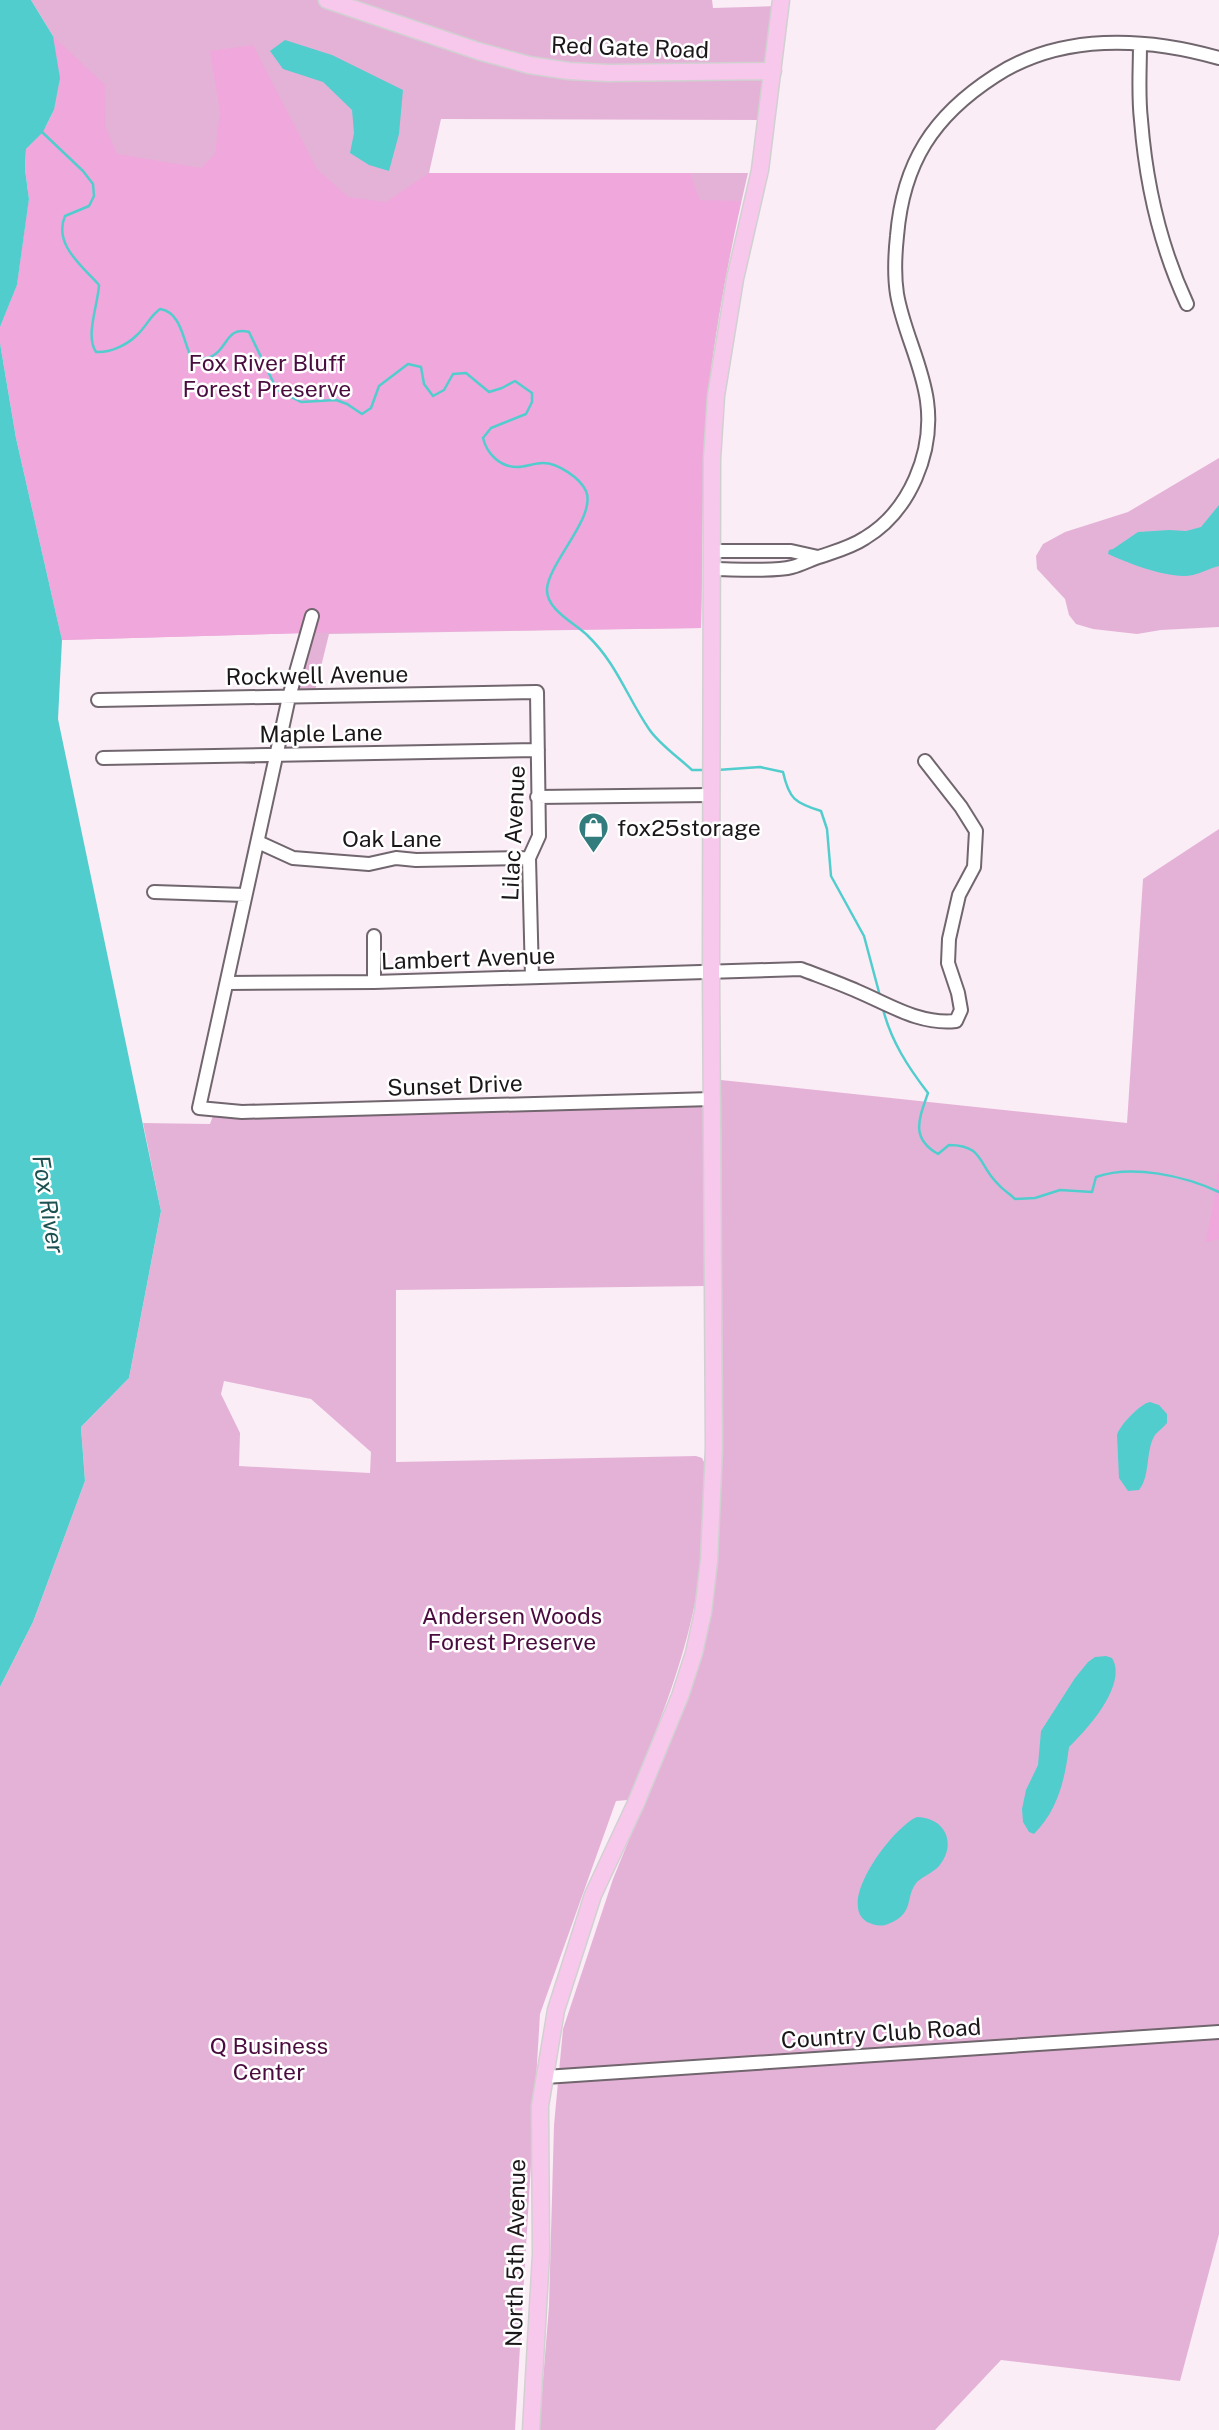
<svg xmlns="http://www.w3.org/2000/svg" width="1219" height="2430" viewBox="0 0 1219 2430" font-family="'Public Sans',sans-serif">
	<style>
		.green { fill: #e5b2d7; fill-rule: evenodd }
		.forest { fill: #efa7dc }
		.water { fill: #52cdce }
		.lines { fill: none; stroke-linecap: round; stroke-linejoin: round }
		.stream { stroke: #52cdce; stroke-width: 2.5 }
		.minor-casing { stroke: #71666e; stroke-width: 16 }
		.major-casing { stroke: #d1d0d1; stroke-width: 19 }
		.minor { stroke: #fff; stroke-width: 12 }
		.major { stroke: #f8c7ec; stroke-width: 16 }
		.labels { text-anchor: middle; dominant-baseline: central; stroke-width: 5; stroke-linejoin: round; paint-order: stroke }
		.street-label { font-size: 23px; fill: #1b161a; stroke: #fff }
		.park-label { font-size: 23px; fill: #4a0c3f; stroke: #fff }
		.poi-label { font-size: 23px; fill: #1b161a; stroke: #fff; text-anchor: start }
		.water-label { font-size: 24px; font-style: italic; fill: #1c5152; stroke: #fff }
	</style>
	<rect width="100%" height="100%" fill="#faedf6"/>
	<path class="green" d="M31,0H712L713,8L779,6L765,120L441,119L429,173H748C732,241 719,309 710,378C700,460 703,545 701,628L329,634L315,691H288L304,633L62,640L0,343V327L17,285L29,199L26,149L43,132L54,110L53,36Z
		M1219,458V627L1161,630L1137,634L1093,629L1076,624L1069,615L1065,599L1037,569L1036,556L1043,544L1065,532L1128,512Z
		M1219,829V2234L1180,2381L1001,2360L935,2430H539L549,2306L554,2125L563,2029L613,1879L677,1722L714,1584L722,1475L721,1080L1127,1123L1143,879Z
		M694,1104L702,1107L705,1113L707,1286L396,1290V1462L696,1456L702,1458L705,1464C704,1504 705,1546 698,1587C685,1662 657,1730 628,1800L616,1801L540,2014L515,2430H0V1687L33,1622L85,1481L81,1427L129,1378L161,1211L143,1123L210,1124L214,1113ZM224,1381L311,1399L371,1452L370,1473L239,1466L240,1433L221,1394Z"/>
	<path class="forest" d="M53,36L105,85L106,128L117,154L201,168L215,154L220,112L210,51L253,45L317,169L348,197L386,202L429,173H690L700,200L741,201C728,260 715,321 709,381C701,463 703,546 701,628L305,633L62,640L16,438L0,343V327L17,285L29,199L25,169L26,149C66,112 62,85 53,36Z
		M1219,1171V1239L1206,1242Z"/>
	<path class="water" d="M0,0H31L53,36L60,78L54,110L43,132L26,149L25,169L29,199L17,285L0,327Z
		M285,40L332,55L403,90L399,134L389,171L369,165L350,153L354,133L352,110L323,82L283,69L270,51Z
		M0,343L16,438L62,640L58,719L161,1211L129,1378L81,1427L85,1481L33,1622L0,1687Z
		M1219,505V566C1210,568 1202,573 1193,575C1170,580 1128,563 1108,554L1109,550L1113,549L1138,532L1169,530L1186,531L1201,527Z
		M1150,1402L1159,1405L1167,1414V1423C1163,1428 1158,1431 1155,1435C1145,1451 1151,1475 1139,1490L1128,1491L1119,1478L1117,1435C1119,1426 1141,1403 1150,1402Z
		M1106,1656L1112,1658C1128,1684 1088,1729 1069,1747C1065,1779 1058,1810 1034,1834L1029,1832L1023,1822L1022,1809L1026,1790L1038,1765L1041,1731L1075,1678L1088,1662L1095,1657Z
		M917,1817C946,1818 957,1844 939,1866C933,1873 923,1876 917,1882C904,1898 916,1913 888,1924C881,1927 873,1925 867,1922C835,1903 894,1826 917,1817Z"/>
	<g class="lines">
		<path class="stream" d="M42,132L83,171L93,184L94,196L89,206L65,216C53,244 82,266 99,285C98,305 85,336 96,352C110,353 127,345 137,335C146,327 150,316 160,309C181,312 183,340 191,357C231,366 219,324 249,332L277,390L301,402L336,400L347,404L362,414L371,408L379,386L408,364L421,367L424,384L433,396L444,390L453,374L466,373L489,392L502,388L515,381L532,393V402L526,414L491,428L483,438C487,454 500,467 517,467C526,467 534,463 543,463C558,463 580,478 586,491C597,516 549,562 547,589C546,610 575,623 588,636C617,664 627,697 649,729C659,744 678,757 692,770H707
			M717,770L760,767L783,772C789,799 795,803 821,811L827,829L831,876L864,936L880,996
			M883,1009C891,1041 908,1067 928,1093C919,1119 910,1138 938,1154L949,1145C984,1145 978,1165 998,1184C1003,1190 1010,1194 1015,1199L1035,1198L1060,1190L1092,1192L1096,1177C1132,1164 1185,1176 1219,1192"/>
		<defs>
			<path id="minor" d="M1140,44C1140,69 1138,95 1141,120C1146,184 1160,246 1187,304
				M713,551H791L818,557
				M713,569C733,569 774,572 792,567C800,565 808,561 816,558C833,552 850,548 865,538C910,511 934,452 927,401C922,364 903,330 897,294C894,275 895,255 897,236C903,163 933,116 995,76C1061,33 1145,37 1219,58
				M312,616L289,697L199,1108L242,1112L712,1099
				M98,700L537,692L539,836L529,858L532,977
				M103,758L538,750
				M537,797L711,795
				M258,842L293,858L369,864L396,858L416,860L529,858
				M154,892L245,895
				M374,936V982
				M227,983L374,982L801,969C819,976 839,983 857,991C890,1005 920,1025 956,1021L961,1010L958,993L948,963L949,939L959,895L974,867L976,831L961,807L925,761
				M545,2077L1219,2032"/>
			<path id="major" d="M327,0L478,51L529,65L569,71L608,73L773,71
				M531,2430L541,2254L540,2106L556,2010L593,1895L636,1803L680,1696L694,1653L703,1612L709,1561L714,1448L711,972L712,459L716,396L735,279L760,170L781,0"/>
		</defs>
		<use href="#minor" class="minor-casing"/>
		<use href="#major" class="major-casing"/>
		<use href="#minor" class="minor"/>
		<use href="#major" class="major"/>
	</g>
	<defs>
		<symbol id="shop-pin" viewBox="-11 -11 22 30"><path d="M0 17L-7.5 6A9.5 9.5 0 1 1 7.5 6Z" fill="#337c7d" stroke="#fff"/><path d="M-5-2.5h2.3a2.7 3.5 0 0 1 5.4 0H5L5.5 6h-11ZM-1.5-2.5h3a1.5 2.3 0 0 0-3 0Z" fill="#fff"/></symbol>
	</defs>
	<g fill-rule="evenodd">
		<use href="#shop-pin" x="576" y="810" width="35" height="47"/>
	</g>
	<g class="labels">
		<g class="street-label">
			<text transform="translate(630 47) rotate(2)">Red Gate Road</text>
			<text transform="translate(317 675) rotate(-1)">Rockwell Avenue</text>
			<text transform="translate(321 733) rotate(-1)">Maple Lane</text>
			<text transform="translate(513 833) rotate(-87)">Lilac Avenue</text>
			<text x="392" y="838">Oak Lane</text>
			<text transform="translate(468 958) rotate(-2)">Lambert Avenue</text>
			<text transform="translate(455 1085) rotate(-2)">Sunset Drive</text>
			<text transform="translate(881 2033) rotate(-4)">Country Club Road</text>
			<text transform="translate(515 2253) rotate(-89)">North 5th Avenue</text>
		</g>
		<g class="park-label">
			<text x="267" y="362">Fox River Bluff<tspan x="267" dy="26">Forest Preserve</tspan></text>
			<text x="512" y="1615">Andersen Woods<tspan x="512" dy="26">Forest Preserve</tspan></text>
			<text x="269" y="2045">Q Business<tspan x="269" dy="26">Center</tspan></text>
		</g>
		<g class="poi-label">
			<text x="617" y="827">fox25storage</text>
		</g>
		<g class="water-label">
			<text transform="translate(49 1204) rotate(81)">Fox River</text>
		</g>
	</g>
</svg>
